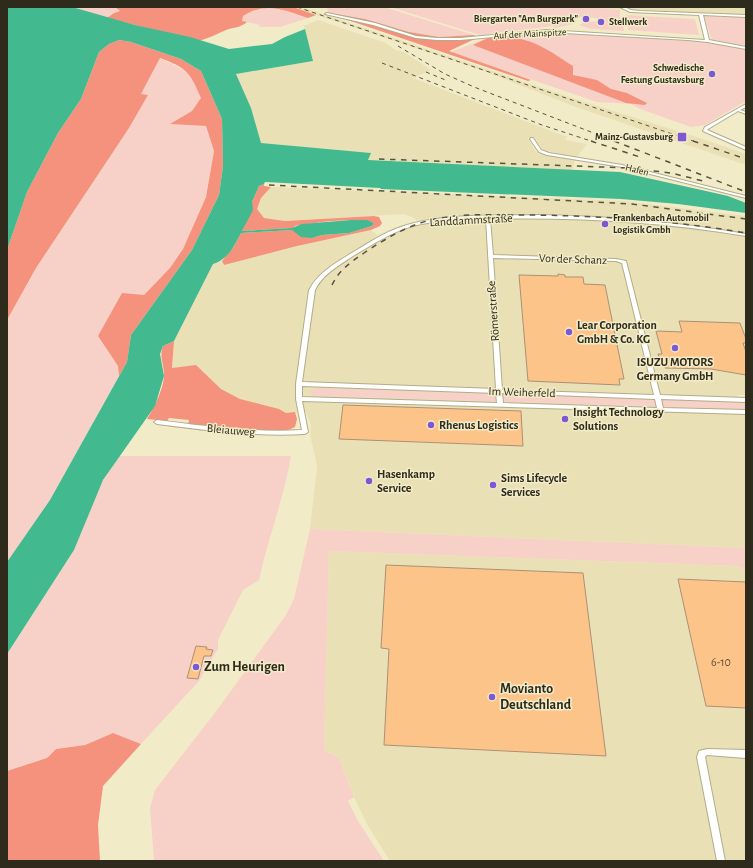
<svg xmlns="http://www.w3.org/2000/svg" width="753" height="868" viewBox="0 0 753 868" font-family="'Alegreya Sans',sans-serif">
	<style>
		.built { fill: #e9e1b5 }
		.green { fill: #f7d1c8 }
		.forest { fill: #f5927d }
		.water { fill: #42b98e }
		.building { fill: #fdc48a; stroke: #ab9077 }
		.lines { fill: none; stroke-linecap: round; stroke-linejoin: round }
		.street-casing { stroke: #b2ac89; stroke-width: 2 }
		.street { fill: #fff; fill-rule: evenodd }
		.rail-far1 { stroke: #575340; stroke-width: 1; stroke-dasharray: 4 4; stroke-linecap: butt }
		.rail { stroke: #575340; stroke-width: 1.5; stroke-dasharray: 5.5 5.5; stroke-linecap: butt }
		.poi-dot { fill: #7d58d2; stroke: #f2ebc7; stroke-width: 1.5 }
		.labels { text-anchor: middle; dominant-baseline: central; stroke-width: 3; stroke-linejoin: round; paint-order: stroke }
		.far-poi-label { font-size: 10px; font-weight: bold; fill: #2e2b1d; stroke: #f2ebc7; text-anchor: end }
		.far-street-label { font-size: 10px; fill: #2e2b1d; stroke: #f2ebc7 }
		.street-label { font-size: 12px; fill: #2e2b1d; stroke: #f2ebc7 }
		.poi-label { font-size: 12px; font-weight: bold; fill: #2e2b1d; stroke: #f2ebc7; text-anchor: start }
		.near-number-label { font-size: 12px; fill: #625138 }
		.near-poi-label { font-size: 14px; font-weight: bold; fill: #2e2b1d; stroke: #f2ebc7; text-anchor: start }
	</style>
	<rect width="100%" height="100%" fill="#f2ebc7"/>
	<path class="built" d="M293,7H302L575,99L706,140L746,154V165L576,107L484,71Z
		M588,7H746V15L636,11Z
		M318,20L386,43L395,50L404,52L431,70L413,78L567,137L565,140L587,144L577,157L547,151L542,149L535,138H528L534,149L539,154L575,160L572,170L368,160L370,153L261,143L251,108L236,74L313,61L304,26Z
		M271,187L623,201L746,216V395H737L746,415V548L310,529L317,466L310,435L311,425L306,412L286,413L279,409L240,399L221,389L208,378L202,370L172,368L174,341L213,264L222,261L224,265L297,246L371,230L377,235L402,225L416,221V219L404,214L285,221L264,218L257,210L261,198Z
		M329,551L736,566L746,569V861H390L368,826L354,797L339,758L324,750Z"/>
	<path class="green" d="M72,7H115L120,11L114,13L107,18Z
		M258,7L282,8L308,18L280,27H259L260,25L242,21L243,16Z
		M327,7H384L474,35L439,37L409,32L365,19L336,14L332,15L328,12Z
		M390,7H588L620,10V22H623L624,31L591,29L579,25L583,23L597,21V18L570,17V23L573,24L555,28L553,26L480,35Z
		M626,15L695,19L699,35L628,30Z
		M704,16L746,17V46L736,44L735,46L746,50V101L705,125L691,127L640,109L631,104L597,102L451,52L487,38L544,32L659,38L713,43Z
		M160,58L190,73L202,98L192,111L171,124L206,126L214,151L206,197L183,249L170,268L144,295L98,336L118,366L119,376L50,500L7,562V320L36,268L129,128L147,96L141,94Z
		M319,388L746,402V409L317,396L311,394V390Z
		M119,456H291C284,498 268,538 259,580L243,590L218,640V649L199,681L141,744L113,733L85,745L56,749L47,758L7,771V654L74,550L99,487Z
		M310,529L746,548V569L736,566L329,551L324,750L339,758L354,797L348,801L358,821L384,861H154L150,808L155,790L217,710L286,615L294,599Z"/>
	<path class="forest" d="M115,7H293L316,15L308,18C285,10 266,1 243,16L242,21L247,22C240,28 234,27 226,30C217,34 209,38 199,41L107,18L114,13L120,11Z
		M336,14L365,19L409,32L439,37L474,35L477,38L449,51L531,80L528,81L333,15Z
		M505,37C533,38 550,51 573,66V75L597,80L611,89L627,93L647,103L645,105L626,103L473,45L488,38Z
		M119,40L131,42L181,59L201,71L222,119L223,166L219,195L192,250L131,335L127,362L119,376L118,366L98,336L122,293L144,295L170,268L183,249L206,197L214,151L206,126L170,124L192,111L201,98C190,72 187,68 160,58L141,94L148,95L129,128L36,268L7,320V250L27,192L58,133L81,99L99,52L109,44Z
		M264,184V186L271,187L261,198L257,209L264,218L285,221L374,216L379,217L382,223L380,226L371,230L297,246L224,265L222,261L233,248L241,233L292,230L312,238L322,235L349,233L372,226L374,223C359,216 312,223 295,226L293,228L242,231L252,210V202L259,186Z
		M174,341L172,368L196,365L221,389L240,399L279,409L286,413L295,412L297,419L295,427C275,439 213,427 188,424L189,420L169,418L167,421L147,419C154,408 164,388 164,375C164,364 159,357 163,346Z
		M113,733L141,744L103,786L98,825L100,861H7V771L47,758L56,749L85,745Z"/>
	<path class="water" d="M7,7H72L135,25L190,37L229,49L272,44L285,37L305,29L313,61L236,74L251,108L261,143L371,153L368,160L620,172L706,191L728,196L746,203V213L678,204L621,199L381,189L380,188L265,182L264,184L259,186L252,202L253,210L242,231L292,228L302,224L351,220H367L374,223L372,226L349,233L322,235L312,238L301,237L292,230L241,233C234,246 229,259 213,264L174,341L163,346L160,354L164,376L155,406L103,480L74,550L7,654V562L50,500L127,362L131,335L192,250L219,195L223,166L222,119L201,71L181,59L131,42L119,40L109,44L99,52L81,99L58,133L27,192L7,250Z"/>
	<path class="building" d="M558,274L565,275V277H583L584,284L605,285L624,379H619L620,385L528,381L519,275L558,276Z
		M679,321L740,323L746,339V343H743L746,352V375L711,369L665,368L664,360H660L658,354H662L656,331L682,332Z
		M343,405L521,411L523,446L339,439Z
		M386,565L583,573L606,756L384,745L389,649L381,648Z
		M678,579L746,582V708L706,706Z
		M196,646L207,647L206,649L213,650L211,656H204L198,679L187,678Z"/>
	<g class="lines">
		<defs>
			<path id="street" d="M620,7H624L631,10L640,11L746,15V17L703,15L709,40L746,47V49L707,42L688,40L547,32L460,40H437L416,38L373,25L325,14L327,13L375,23L416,36L437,38H460L547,30L705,40L699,15L630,12Z
				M746,104V107L740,110L746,112V114L738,111L708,129L707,130L746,147V150L703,131L705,127Z
				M531,138H533L541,150L549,153L622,165L746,196V198L622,167L547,155L539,152L530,139Z
				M538,215C608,216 677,222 746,234V236C661,222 576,217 490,219L493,255L616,259L626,261L660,395L746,398V402L661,399L663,408L746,410V414L302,401L308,432L305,434C255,437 206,430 157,424L154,422L157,420C205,426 253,433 302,430L296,399V384L309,290C318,273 334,264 350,254C367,244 383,233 401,227C441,213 496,216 538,215ZM486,219L496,389L302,382L315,290C323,274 338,266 353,256C372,245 391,232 413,226C436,220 462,219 486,219ZM493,258L616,261L622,263L654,395L502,390ZM302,386L496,393L497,403L302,397ZM502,393L655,399L657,408L503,403Z
				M707,749L746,750V758L707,755L705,757L725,861H717L697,757L699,751Z"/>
		</defs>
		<use href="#street" class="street-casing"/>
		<use href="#street" class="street"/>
		<path class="rail-far1" d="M297,7L696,142
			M398,46L445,74L474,87L617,142
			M382,63L542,125L594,142
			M426,72L448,81"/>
		<path class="rail" d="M591,141L643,158
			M614,141L746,192
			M693,141L746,159
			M379,159L630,168L671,173L707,182
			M269,185L632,204L746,219
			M332,285C339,270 351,262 364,253C385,239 406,226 431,220C459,213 488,215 516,215C593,215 670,220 746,233"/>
	</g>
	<g class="poi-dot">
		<circle cx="586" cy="19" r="4"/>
		<circle cx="601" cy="22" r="4"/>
		<circle cx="712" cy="74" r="4"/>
		<rect x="677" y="132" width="10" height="10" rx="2"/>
		<circle cx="605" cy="224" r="4"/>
		<circle cx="569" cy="332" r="4"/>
		<circle cx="675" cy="348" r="4"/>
		<circle cx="565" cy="419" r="4"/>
		<circle cx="431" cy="425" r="4"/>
		<circle cx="369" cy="481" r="4"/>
		<circle cx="493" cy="485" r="4"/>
		<circle cx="196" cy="667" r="4"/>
		<circle cx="492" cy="697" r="4"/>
	</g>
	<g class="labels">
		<g class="far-poi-label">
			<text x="578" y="19">Biergarten "Am Burgpark"</text>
			<text x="609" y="22" text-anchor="start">Stellwerk</text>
			<text x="704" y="68">Schwedische<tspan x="704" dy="12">Festung Gustavsburg</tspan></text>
			<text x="673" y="137">Mainz-Gustavsburg</text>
			<text x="613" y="218" text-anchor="start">Frankenbach Automobil<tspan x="613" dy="12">Logistik Gmbh</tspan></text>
		</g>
		<g class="far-street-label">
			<text transform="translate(530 34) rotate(-3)">Auf der Mainspitze</text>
			<text transform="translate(637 170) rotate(14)">Hafen</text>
		</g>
		<g class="street-label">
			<text transform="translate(471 220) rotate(-3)">Landdammstraße</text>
			<text transform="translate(573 259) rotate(2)">Vor der Schanz</text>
			<text transform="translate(493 311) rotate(-94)">Römerstraße</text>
			<text transform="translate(522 392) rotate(2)">Im Weiherfeld</text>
			<text transform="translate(231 430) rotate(5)">Bleiauweg</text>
		</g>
		<g class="poi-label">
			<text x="577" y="325">Lear Corporation<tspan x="577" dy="14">GmbH &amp; Co. KG</tspan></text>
			<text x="675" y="362" text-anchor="middle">ISUZU MOTORS<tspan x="675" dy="14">Germany GmbH</tspan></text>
			<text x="573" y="412">Insight Technology<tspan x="573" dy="14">Solutions</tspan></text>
			<text x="439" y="425">Rhenus Logistics</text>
			<text x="377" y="474">Hasenkamp<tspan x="377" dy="14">Service</tspan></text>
			<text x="501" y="478">Sims Lifecycle<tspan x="501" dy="14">Services</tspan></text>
		</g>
		<g class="near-number-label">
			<text x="721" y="662">6-10</text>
		</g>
		<g class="near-poi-label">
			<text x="204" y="667">Zum Heurigen</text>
			<text x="500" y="689">Movianto<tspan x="500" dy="16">Deutschland</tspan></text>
		</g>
	</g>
	<rect width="753" height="868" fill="none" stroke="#2e2b1d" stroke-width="16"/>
</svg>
